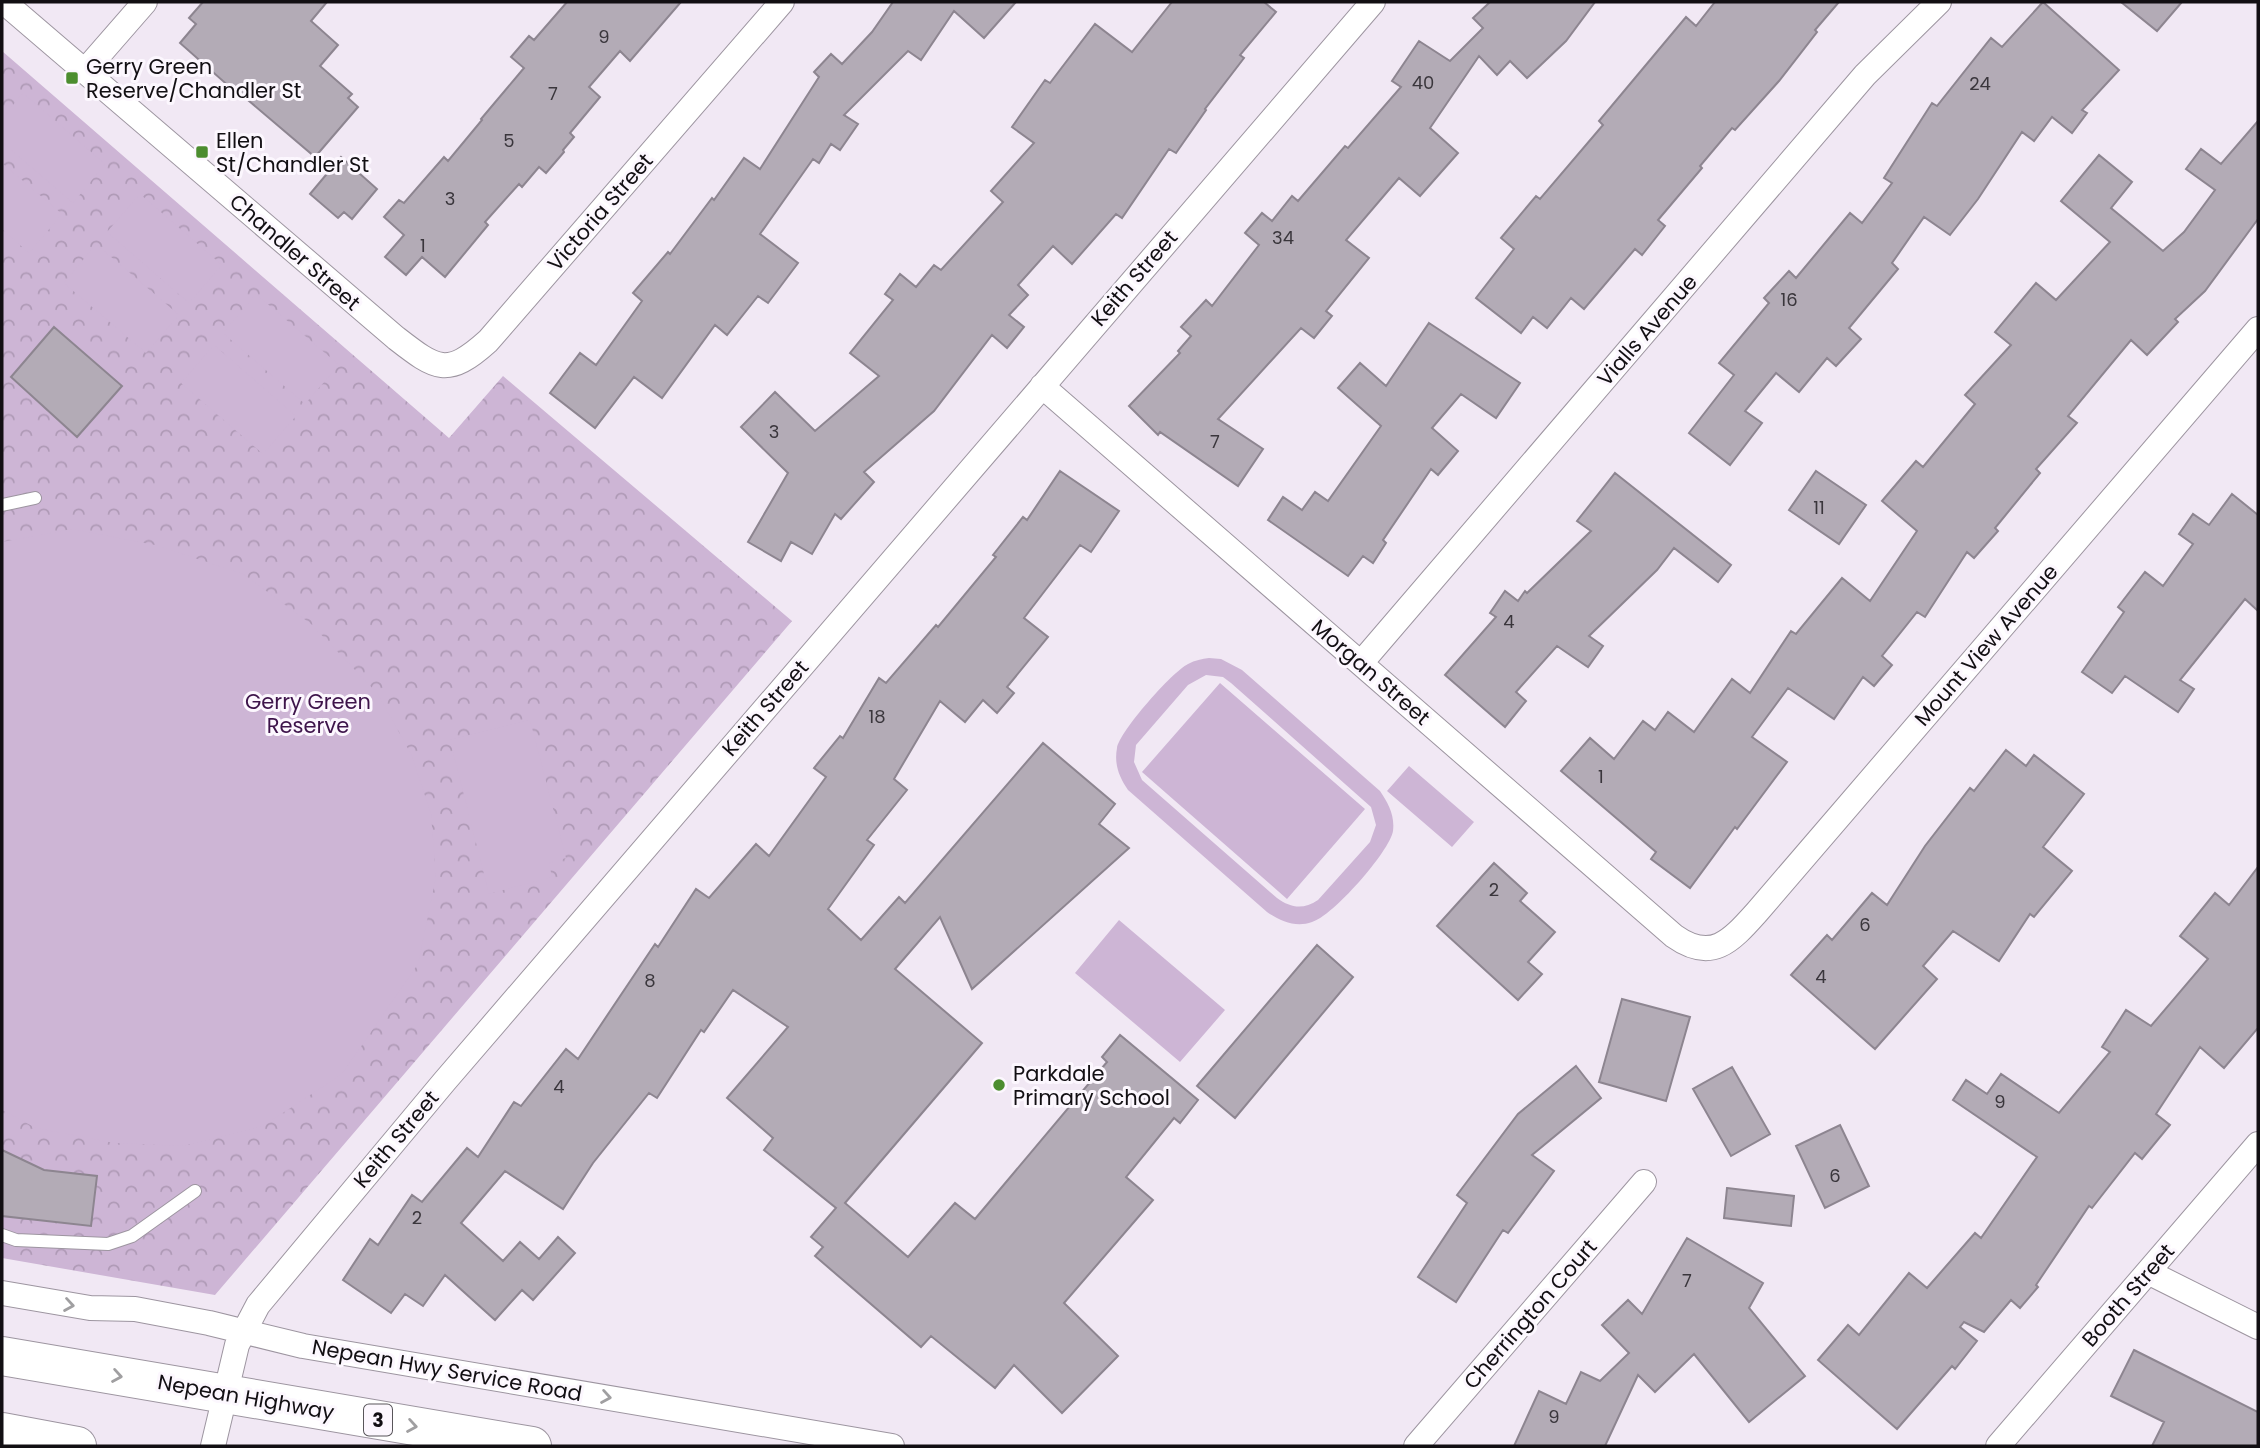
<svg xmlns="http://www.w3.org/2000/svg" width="2260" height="1448" viewBox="0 0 2260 1448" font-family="Poppins,sans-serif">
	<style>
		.park { fill: url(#park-crowns) }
		.pitch { fill: #cdb5d5; fill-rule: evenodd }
		.building { fill: #b3abb6; stroke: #8d8590; stroke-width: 2 }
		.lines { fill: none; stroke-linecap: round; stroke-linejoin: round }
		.service-casing { stroke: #9d95a0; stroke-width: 14 }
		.minor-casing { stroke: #9d95a0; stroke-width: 26 }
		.trunk-casing { stroke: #9d95a0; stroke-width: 40 }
		.service { stroke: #fff; stroke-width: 12 }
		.minor { stroke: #fff; stroke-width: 24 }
		.trunk { stroke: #fff; stroke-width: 38 }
		.oneway { stroke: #a09fa1 }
		.poi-dot { fill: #4c8d2f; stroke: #fcf7fe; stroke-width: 2.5 }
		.labels { text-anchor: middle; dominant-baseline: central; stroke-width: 6; stroke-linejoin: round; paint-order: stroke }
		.number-label { font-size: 18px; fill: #3a363c }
		.shield { fill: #fcf7fe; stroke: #58555a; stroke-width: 2 }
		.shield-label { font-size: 19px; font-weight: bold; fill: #120f13 }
		.poi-label { font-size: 21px; fill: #120f13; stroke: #fcf7fe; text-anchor: start }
		.street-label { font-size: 21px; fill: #120f13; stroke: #fcf7fe }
		.park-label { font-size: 21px; fill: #3d134a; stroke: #fcf7fe }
	</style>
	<defs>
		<pattern id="park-crowns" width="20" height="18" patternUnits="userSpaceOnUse" patternTransform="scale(1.75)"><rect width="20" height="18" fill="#cdb5d5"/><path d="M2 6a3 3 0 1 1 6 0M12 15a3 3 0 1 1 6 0" fill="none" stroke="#af9ab6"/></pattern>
	</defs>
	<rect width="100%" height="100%" fill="#f1e8f4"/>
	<path class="park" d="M2,51L449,438L503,376L792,621L215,1295L2,1258Z"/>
	<path class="pitch" d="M23,93L105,164L73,203L2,142V118Z
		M2,163L62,214L29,253L2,229Z
		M140,194L222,265L189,303L107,232Z
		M96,244L179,315L146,353L64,283Z
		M256,294L339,365L305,404L223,333Z
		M214,345L296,416L263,454L181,383Z
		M72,529L155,545L243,574L311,624L378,694L412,756L431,814L436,877L418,964L342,1074L263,1126L183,1146L114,1143L36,1128L2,1110V542Z
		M1209,658L1221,659L1242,670L1380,791C1388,803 1395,815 1393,831C1390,851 1332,917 1312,922C1296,928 1280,921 1267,912L1128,790C1119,777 1114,764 1117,748C1120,731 1172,672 1188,664C1195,660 1202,659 1209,658ZM1206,675L1223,677L1231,683L1371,807L1376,825L1370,842L1318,900C1303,910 1291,908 1277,898L1142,780L1134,762L1136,745L1188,685Z
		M1220,683L1365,809L1287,899L1142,772Z
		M530,720L566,858L549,863L552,877L489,894L450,740Z
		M1409,766L1474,822L1452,847L1387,791Z
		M1119,920L1225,1010L1180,1062L1075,973Z"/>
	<path class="building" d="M203,2H327L311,21L338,45L320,66L352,94L348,98L358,107L315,157L242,95L241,97L180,43L196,24L189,18Z
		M567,2H681L630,61L620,51L589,87L600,97L570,133L574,137L563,150L564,152L546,173L539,167L522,187L519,184L485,222L488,225L445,277L422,257L406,275L385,257L404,235L384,217L399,200L404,203L444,157L448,161L482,120L481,119L524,68L511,57L529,36L534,40Z
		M893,2H1016L984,38L954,11L921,60L908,51L844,115L858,124L840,150L831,144L819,163L813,159L760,234L798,263L768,303L758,296L727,335L715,325L662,398L634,377L595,428L550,393L580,353L596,365L642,301L633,293L668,252L670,254L712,198L714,200L744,158L760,169L819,77L814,72L831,54L842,64L872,32Z
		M1172,2H1264L1276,12L1240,55L1244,58L1205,109L1206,110L1176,153L1169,149L1122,218L1116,214L1072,264L1053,246L1018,285L1028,295L1009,315L1024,327L1007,348L992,335L934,411L864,472L874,482L841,519L835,514L812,554L791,542L781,561L748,542L788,473L741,427L775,392L815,431L879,376L850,353L893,300L885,294L900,274L916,287L934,265L941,270L1003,202L991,191L1034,143L1012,127L1045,80L1050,83L1095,24L1132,52Z
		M1490,2H1595L1566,41L1527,78L1510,61L1497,75L1479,56L1430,128L1458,153L1420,196L1399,178L1346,240L1369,258L1326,311L1332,316L1314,338L1301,328L1218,419L1263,449L1238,486L1160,432L1158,435L1129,406L1180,353L1178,351L1191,336L1181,327L1206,300L1212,306L1259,245L1245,233L1262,213L1272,221L1292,196L1298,201L1345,146L1348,148L1401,87L1392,81L1419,41L1450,61L1483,28L1473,18Z
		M1715,2H1839L1815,30L1817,32L1779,81L1735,130L1732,128L1700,166L1702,168L1658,220L1665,226L1642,255L1635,249L1584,309L1571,298L1547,328L1533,317L1521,333L1476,298L1514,249L1501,238L1536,196L1540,199L1603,125L1599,121L1686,17L1696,26Z
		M2043,2L2119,70L2082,110L2087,113L2072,133L2052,117L2034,141L2022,132L1978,199L1950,235L1924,217L1892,263L1898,269L1849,328L1861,339L1836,366L1827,358L1799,392L1776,373L1745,411L1762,423L1730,465L1689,433L1734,375L1719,363L1769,303L1764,298L1789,271L1796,278L1850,213L1862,223L1892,183L1884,178L1932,103L1937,106L1991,38L2002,47Z
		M2121,2H2182L2157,31Z
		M2258,121V219L2205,291L2175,319L2178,322L2147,355L2131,340L2068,416L2077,423L2036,469L2040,473L1995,528L1998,531L1974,558L1967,552L1925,617L1917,612L1882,656L1892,665L1874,686L1863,677L1834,719L1788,688L1752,737L1787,762L1737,829L1735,827L1690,888L1651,859L1656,852L1561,771L1590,738L1614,759L1643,721L1655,730L1668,712L1694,732L1732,679L1750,693L1791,631L1796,634L1842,578L1870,601L1917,531L1882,501L1916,461L1923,467L1975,404L1965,395L2011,345L1995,332L2036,283L2056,300L2110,242L2061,201L2099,155L2132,182L2111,208L2163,251L2184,232L2215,190L2186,169L2201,149L2221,164Z
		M341,157L377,189L352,219L344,212L338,218L310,194Z
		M1429,323L1520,383L1496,418L1461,394L1432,428L1458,451L1438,475L1431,469L1383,540L1386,543L1373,563L1363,556L1348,576L1268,520L1283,497L1302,510L1315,492L1328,501L1381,426L1338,388L1360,363L1386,386Z
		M54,327L122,386L77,437L11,377Z
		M1060,471L1119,511L1091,552L1080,545L1024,618L1048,637L1007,687L1014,693L997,713L983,700L965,722L940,701L894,779L907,790L867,840L874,845L828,909L861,940L899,897L905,903L1043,743L1115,804L1099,824L1129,848L972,989L940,917L895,969L982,1043L845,1203L908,1257L955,1203L975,1219L1107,1062L1102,1057L1120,1035L1198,1100L1180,1123L1174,1118L1126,1177L1153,1200L1064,1303L1118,1356L1062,1413L1014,1365L995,1388L931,1336L921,1347L815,1256L823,1247L811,1237L836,1208L764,1150L773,1138L727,1098L788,1027L733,990L704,1032L701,1030L657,1098L649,1093L593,1163L563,1209L505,1171L461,1223L503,1261L520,1242L539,1259L558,1237L575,1253L533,1300L522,1290L495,1320L445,1275L423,1306L405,1294L391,1313L343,1280L370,1239L378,1245L412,1195L422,1202L467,1148L478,1157L514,1102L521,1106L566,1049L578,1059L655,944L658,947L696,889L709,898L756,844L769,856L826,777L814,768L840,736L843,738L879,678L886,683L936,625L938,627L996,557L993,555L1023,517L1027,520Z
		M1816,471L1866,505L1839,544L1789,510Z
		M1615,473L1731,565L1718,582L1674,548L1657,570L1589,636L1603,646L1588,667L1557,646L1516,692L1526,701L1505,727L1445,675L1496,617L1490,613L1505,591L1518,601L1525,591L1527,593L1591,531L1577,521Z
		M2232,494L2258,515V611L2245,599L2180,680L2194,689L2178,712L2125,676L2112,693L2082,672L2124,612L2118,607L2145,572L2163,586L2193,544L2179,534L2193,514L2209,525Z
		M2006,750L2026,766L2034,755L2084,794L2043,847L2072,871L2034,917L2030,914L1999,961L1953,931L1923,966L1937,979L1875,1049L1791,975L1827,935L1832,940L1872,893L1887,905L1925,846L1970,788L1974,791Z
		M1494,863L1527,893L1520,901L1555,932L1528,962L1542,974L1518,1000L1437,926Z
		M2258,867V1028L2224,1068L2200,1047L2156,1114L2170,1125L2142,1159L2135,1153L2092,1208L2089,1206L2036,1285L2038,1287L2020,1308L2011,1300L1984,1332L1964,1322L1960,1327L1977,1341L1955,1369L1952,1366L1897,1429L1818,1360L1848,1325L1859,1335L1909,1273L1927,1288L1975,1233L1981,1238L2037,1157L1953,1100L1966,1080L1987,1094L2001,1074L2059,1113L2110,1052L2102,1047L2126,1010L2151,1026L2208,959L2180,936L2215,893L2229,905Z
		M1317,945L1353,977L1235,1118L1197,1086Z
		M1622,999L1690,1017L1666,1101L1599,1082Z
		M1576,1066L1601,1098L1532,1155L1554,1171L1508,1233L1503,1230L1456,1302L1418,1277L1467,1203L1457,1195L1518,1114Z
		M1732,1067L1770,1134L1731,1156L1693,1089Z
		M1840,1125L1869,1186L1825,1208L1796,1146Z
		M2,1150L44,1170L97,1176L91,1226L2,1216Z
		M1727,1188L1794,1196L1791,1226L1724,1218Z
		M1687,1238L1763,1283L1749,1308L1805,1376L1749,1422L1694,1354L1655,1392L1638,1375L1605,1446H1514L1539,1391L1566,1404L1581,1372L1600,1381L1629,1353L1602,1325L1628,1300L1642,1314Z
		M2134,1350L2258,1412V1446H2152L2164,1422L2111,1396Z"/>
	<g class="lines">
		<defs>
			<path id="service" d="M2,505L35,498
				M2,1235L16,1240L108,1244L132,1236L195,1191"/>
			<path id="minor" d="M4,2L396,338C436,369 447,378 488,341L782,2
				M84,72L145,2
				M1042,386L1674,936C1712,963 1731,941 1757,912L2258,329
				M1361,663L1865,75L1939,2
				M2148,1272L2258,1327
				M2,1293L90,1308L135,1309L209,1323L303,1346L892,1446
				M213,1446L237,1345L258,1305L444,1082L1373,2
				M1416,1446L1644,1182
				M1998,1446L2258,1144"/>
			<path id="trunk" d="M2,1356L532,1446
				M2,1432L77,1446"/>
		</defs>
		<use href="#service" class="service-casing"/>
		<use href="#minor" class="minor-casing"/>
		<use href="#trunk" class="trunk-casing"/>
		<use href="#service" class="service"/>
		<use href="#minor" class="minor"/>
		<use href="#trunk" class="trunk"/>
	</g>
	<defs><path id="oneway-chevron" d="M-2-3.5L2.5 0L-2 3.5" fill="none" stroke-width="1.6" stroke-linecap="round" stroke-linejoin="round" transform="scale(1.75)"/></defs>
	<g class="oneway">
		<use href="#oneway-chevron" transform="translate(69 1305) rotate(9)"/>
		<use href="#oneway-chevron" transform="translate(117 1376) rotate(10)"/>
		<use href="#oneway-chevron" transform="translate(606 1397) rotate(10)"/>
		<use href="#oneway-chevron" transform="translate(412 1426) rotate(10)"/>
	</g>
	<g class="poi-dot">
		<rect x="65" y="71" width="14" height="14" rx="3.5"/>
		<rect x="195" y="145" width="14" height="14" rx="3.5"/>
		<circle cx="999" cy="1085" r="7"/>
	</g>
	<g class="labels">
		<g class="number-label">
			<text x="604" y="36">9</text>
			<text x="1423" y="82">40</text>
			<text x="1980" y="83">24</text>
			<text x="553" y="93">7</text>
			<text x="509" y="140">5</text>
			<text x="450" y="198">3</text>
			<text x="1283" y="237">34</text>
			<text x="423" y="245">1</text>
			<text x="1789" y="299">16</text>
			<text x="774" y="431">3</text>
			<text x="1215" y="441">7</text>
			<text x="1819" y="507">11</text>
			<text x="1509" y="621">4</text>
			<text x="877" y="716">18</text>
			<text x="1601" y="776">1</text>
			<text x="1494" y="889">2</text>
			<text x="1865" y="924">6</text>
			<text x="1821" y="976">4</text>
			<text x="650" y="980">8</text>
			<text x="559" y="1086">4</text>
			<text x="2000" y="1101">9</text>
			<text x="1835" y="1175">6</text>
			<text x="417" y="1217">2</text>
			<text x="1687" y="1280">7</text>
			<text x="1554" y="1416">9</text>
		</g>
		<rect class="shield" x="364" y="1404.5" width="28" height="31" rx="5"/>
		<g class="shield-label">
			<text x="378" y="1420">3</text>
		</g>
		<g class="poi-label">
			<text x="86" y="66">Gerry Green<tspan x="86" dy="24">Reserve/Chandler St</tspan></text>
			<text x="216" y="140">Ellen<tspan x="216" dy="24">St/Chandler St</tspan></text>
			<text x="1013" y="1073">Parkdale<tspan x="1013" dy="24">Primary School</tspan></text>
		</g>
		<g class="street-label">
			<text transform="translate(600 212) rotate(-49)">Victoria Street</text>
			<text transform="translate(295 252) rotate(41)">Chandler Street</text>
			<text transform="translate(1134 278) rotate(-49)">Keith Street</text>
			<text transform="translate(1647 330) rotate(-49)">Vialls Avenue</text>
			<text transform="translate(1986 645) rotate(-49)">Mount View Avenue</text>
			<text transform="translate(1371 672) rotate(41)">Morgan Street</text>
			<text transform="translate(765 708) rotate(-49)">Keith Street</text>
			<text transform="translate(396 1139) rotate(-50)">Keith Street</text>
			<text transform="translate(2128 1295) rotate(-49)">Booth Street</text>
			<text transform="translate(1530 1314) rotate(-49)">Cherrington Court</text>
			<text transform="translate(447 1370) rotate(10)">Nepean Hwy Service Road</text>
			<text transform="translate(246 1397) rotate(10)">Nepean Highway</text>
		</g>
		<g class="park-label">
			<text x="308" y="701">Gerry Green<tspan x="308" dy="24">Reserve</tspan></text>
		</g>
	</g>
	<rect width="2260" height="1448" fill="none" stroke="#120f13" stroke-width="7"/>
</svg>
